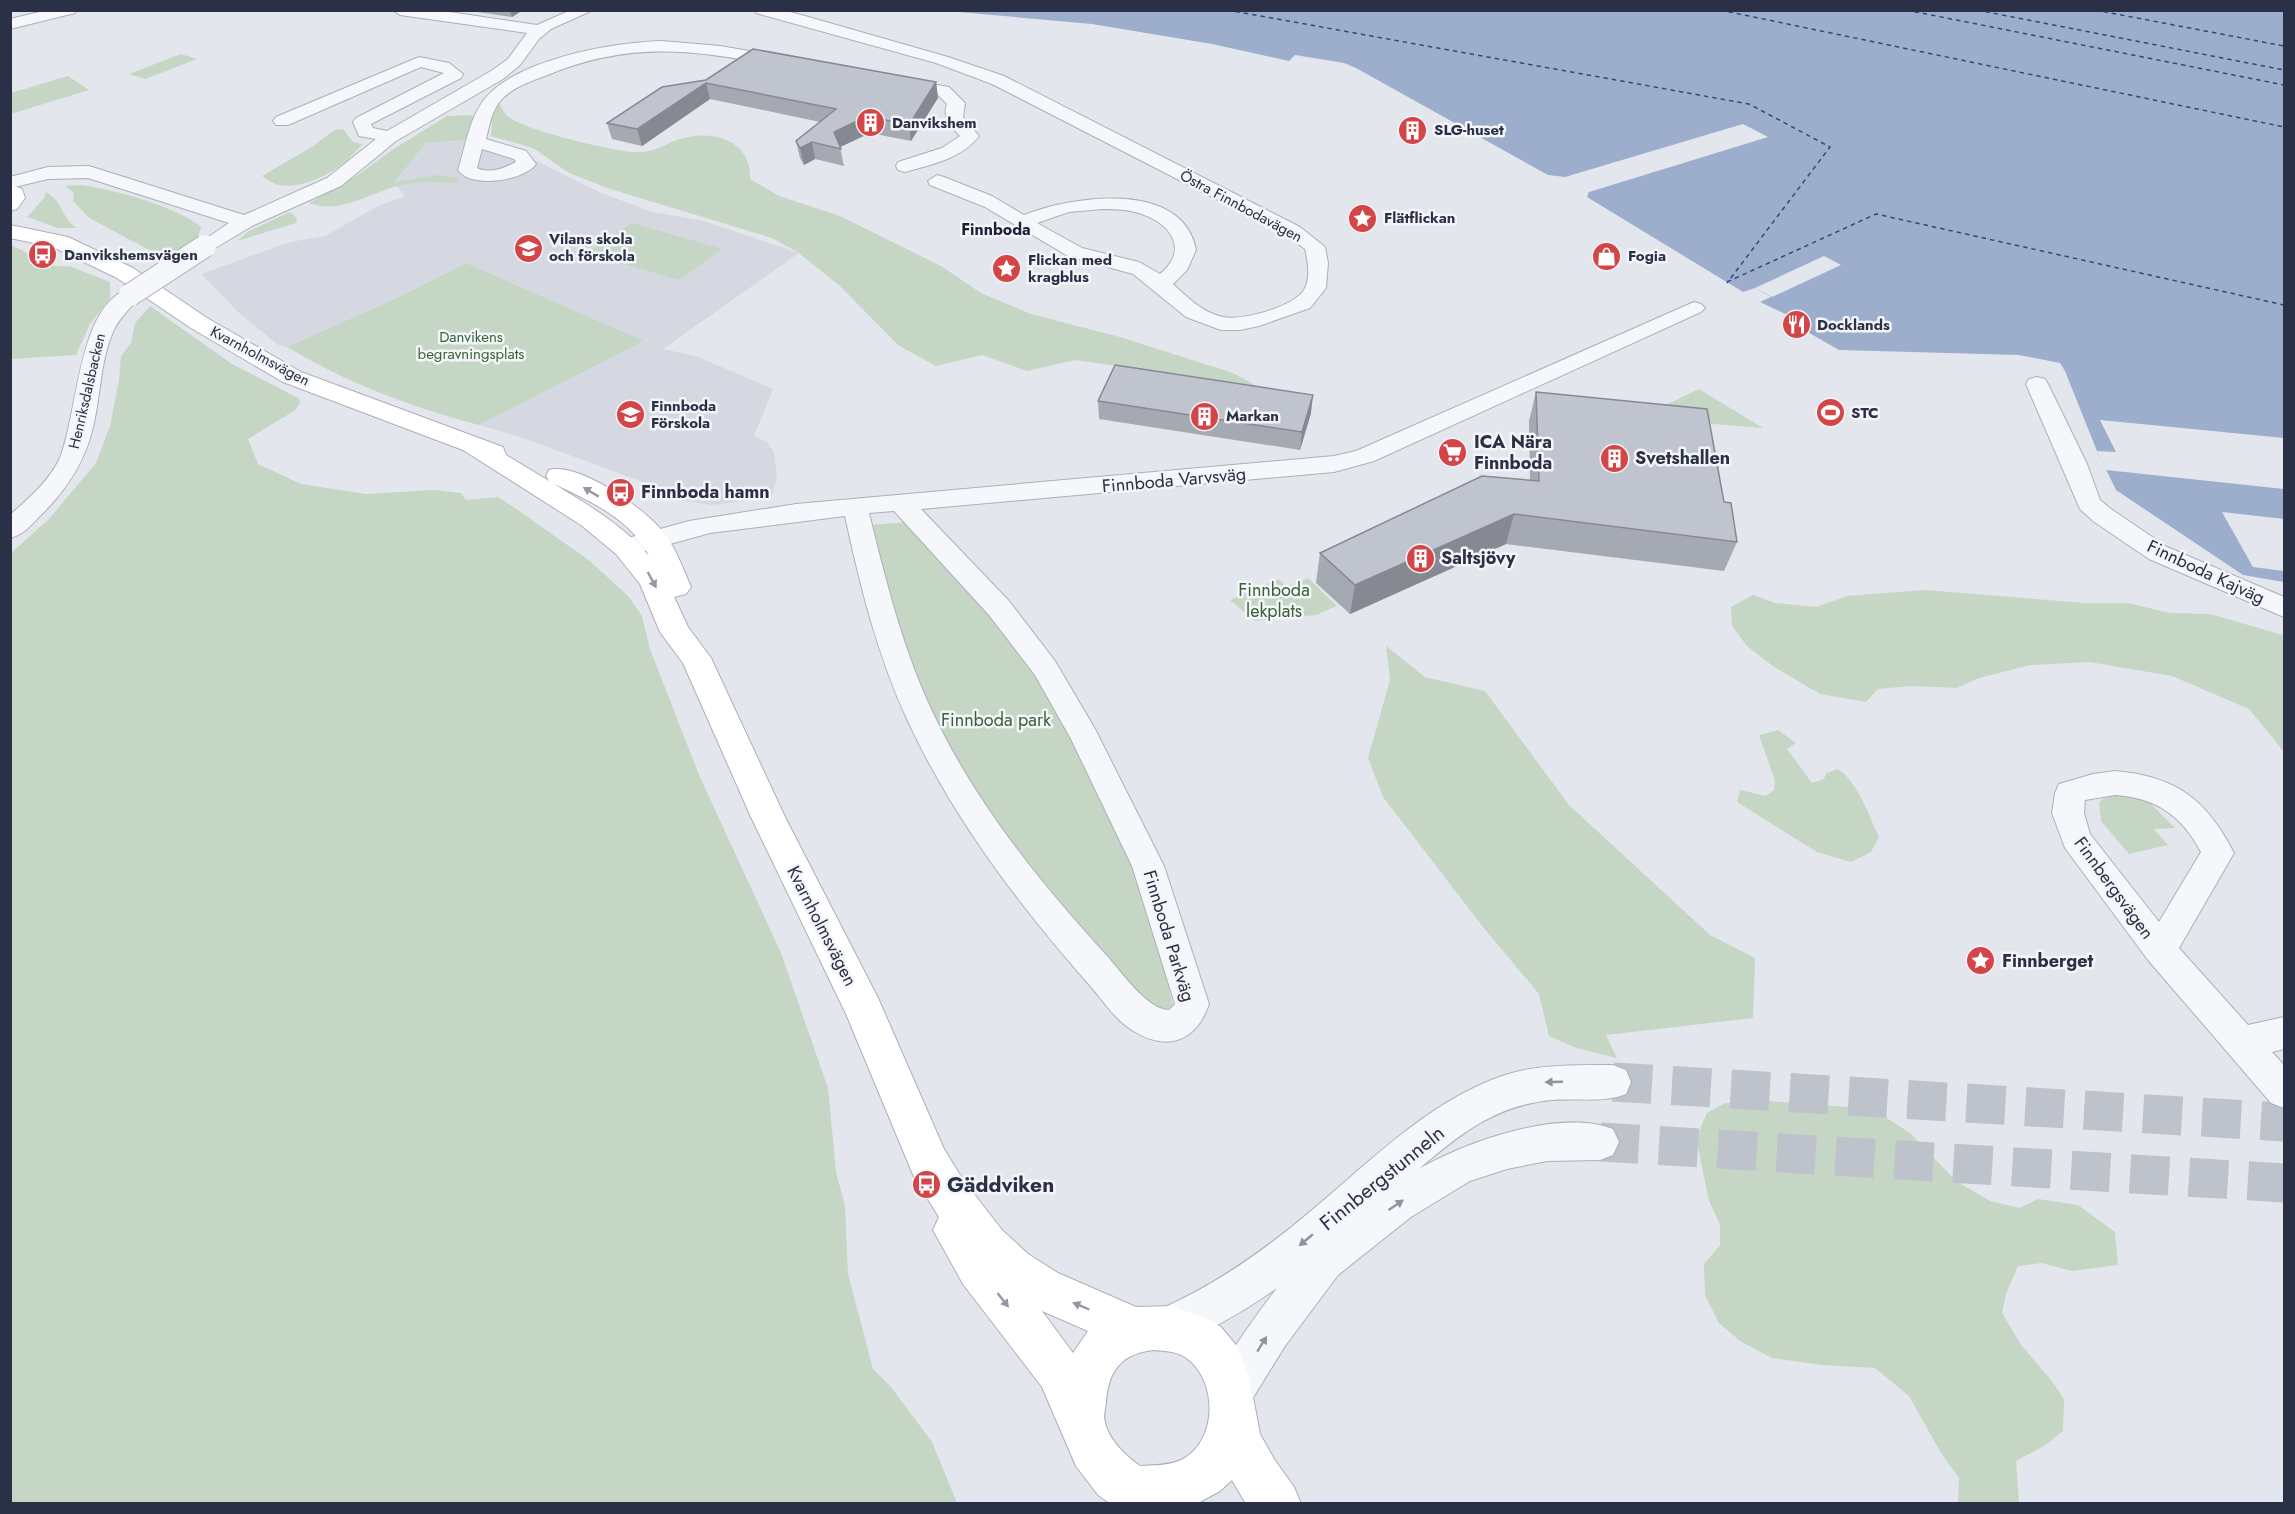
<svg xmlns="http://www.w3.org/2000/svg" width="2295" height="1514" viewBox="0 0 2295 1514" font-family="Jost,sans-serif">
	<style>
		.built { fill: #d5d8e1 }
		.green { fill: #c6d6c4 }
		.water { fill: #9daecd }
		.pier { fill: #e3e6ec }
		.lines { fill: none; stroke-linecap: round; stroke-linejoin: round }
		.ferry { stroke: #32497b; stroke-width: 1.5; stroke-dasharray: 4.5 4; stroke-linecap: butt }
		.street-tunnel { stroke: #bec2cb; stroke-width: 39; stroke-dasharray: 39 20; stroke-linecap: butt }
		.street-casing { stroke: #acafba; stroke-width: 2 }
		.secondary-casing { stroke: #acafba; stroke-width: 2 }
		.street { fill: #f6f7fa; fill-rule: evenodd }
		.secondary { fill: #fff; fill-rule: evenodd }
		.street-bridge-casing { stroke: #acafba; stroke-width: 24; stroke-linecap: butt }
		.street-bridge { stroke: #f6f7fa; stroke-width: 22 }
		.wall { fill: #a5a9b2 }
		.shaded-wall { fill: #868991 }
		.building { fill: #c0c4cf; stroke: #868991; stroke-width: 1.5 }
		.oneway { fill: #9498a2 }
		.oneway2 { fill: #9094a0 }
		.labels { text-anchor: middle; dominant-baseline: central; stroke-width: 5; stroke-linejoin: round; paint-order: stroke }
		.far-poi-label { font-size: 15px; font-weight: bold; fill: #2a3045; stroke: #f3f5f9; text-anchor: start }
		.far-street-label { font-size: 15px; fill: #2a3045; stroke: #f3f5f9 }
		.far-park-label { font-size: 15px; fill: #396237; stroke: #f3f5f9 }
		.far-neighbourhood-label { font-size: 16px; font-weight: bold; fill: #1c2236; stroke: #f3f5f9 }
		.poi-label { font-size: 18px; font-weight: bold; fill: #2a3045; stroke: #f3f5f9; text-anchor: start }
		.street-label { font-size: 18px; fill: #2a3045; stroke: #f3f5f9 }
		.park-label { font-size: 18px; fill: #396237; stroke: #f3f5f9 }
		.near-street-label { font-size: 21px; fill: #2a3045; stroke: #f3f5f9 }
		.near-poi-label { font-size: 21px; font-weight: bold; fill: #2a3045; stroke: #f3f5f9; text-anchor: start }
	</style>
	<rect width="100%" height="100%" fill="#e3e6ec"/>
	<path class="built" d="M478,140L502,144L599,192L652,212L704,221L799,253L663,349L696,356L773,389L754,436L767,442L774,452L777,478L771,498L711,505L680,500L654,486L520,437L479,425L644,341L466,263L399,297L287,347L278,345L238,312L201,274L290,242L325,236L380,205L405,196L393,182L426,143Z"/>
	<path class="green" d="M181,54L197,59L145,79L129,74Z
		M68,76L89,90L11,114V93Z
		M499,103C502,108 505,115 510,118C526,130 624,155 643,152C656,151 665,144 677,140C710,128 752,139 750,179L779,196L840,216L941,266L981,293L1031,314L1120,337L1233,373L1257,386L1075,360L1027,371L982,355L936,366L898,345L841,287L799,253L772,238L610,189L569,173L533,148L491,136L492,120Z
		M472,115L475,119L470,140L426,143L394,182L438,175L460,179L454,183C439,183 422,181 407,184C374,189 342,216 309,203L358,175L392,150L447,116Z
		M343,129L353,142L362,144C346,167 308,190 279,185C273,184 267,179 262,176L315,145L334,130Z
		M82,185C112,189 178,207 201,227C199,243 180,252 168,260L89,218L73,201L74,193L65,186Z
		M46,192C65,203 59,216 77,228H58L27,217L44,198Z
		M290,212L297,218L296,223L237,241L249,231Z
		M632,223L722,249L679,280L587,253Z
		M10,245C28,251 49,270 69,266L110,282V298L90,324L76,355L11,359Z
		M466,263L644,341L479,425C409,406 349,384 287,347L399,297Z
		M150,306L232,364L300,399L299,405L294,411L248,439L258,464L301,484L366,494L433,490L461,493L466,500L498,497L515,508L590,561L629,597L642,616L650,649L699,775L781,953L828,1088L836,1172L845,1206L848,1274L873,1369L891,1387L932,1442L957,1503H11V553L48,520L96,463L110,426L119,380L121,356L131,343L135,323Z
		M1699,389L1763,428L1639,418Z
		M906,522C933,552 963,581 989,613C1058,699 1113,800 1149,904C1160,937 1165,973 1173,1006L1155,1017L1005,842L936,731L900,652L871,525Z
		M1308,578L1337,606L1316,615L1255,621L1230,600L1278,579L1287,587Z
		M1925,590L2085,603H2128L2170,613L2210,614L2283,635L2284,752L2249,709L2172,676L2089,662L2030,665L1979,678L1957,688L1912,686L1878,689L1866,702L1820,694L1774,667L1747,646L1732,626L1731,607L1753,595L1775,603L1816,607L1847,596Z
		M1386,646L1425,677L1485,691L1569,805L1710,935L1755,958L1753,1018L1606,1035L1617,1058L1576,1048L1549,1036L1539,994L1483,927L1383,797L1368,758L1390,680Z
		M1778,730L1796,743L1787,749L1812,783L1824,779L1826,773L1838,769C1859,784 1868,814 1879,837L1871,852L1851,862L1817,852L1737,802L1740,790L1766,796L1774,790L1775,781L1759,735Z
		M2111,793L2145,798L2175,828L2154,829L2168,845L2129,854L2101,821L2099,802Z
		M1767,1101L1848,1107L1879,1113L1910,1133L1956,1181L1990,1201L2019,1208L2038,1199L2078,1205L2115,1232L2118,1265L2072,1271L2042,1263L2018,1266L2006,1294L2002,1313L2021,1345L2052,1381L2064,1399L2063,1431L2044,1446L2016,1461L2019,1503H1958L1959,1478L1941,1453L1909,1396L1875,1368L1822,1365L1772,1358L1740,1341L1719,1323L1705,1295L1704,1264L1720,1245V1224L1709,1201L1696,1138L1707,1113L1725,1103Z"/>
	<path class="water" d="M948,11H2284V582L2243,575L2116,490L2097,451L2065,371L2060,363L2019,355L1839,350L1804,330L1802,322L1760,302L1771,297L1755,288L1743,292L1587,197L1589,191L1565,177L1548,175L1356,68L1344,63L1295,55L1289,61L1212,44L1092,24Z"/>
	<path class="pier" d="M1743,124L1768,137L1589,192L1565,177Z
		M1824,256L1841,265L1772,297L1755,288Z
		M2100,420L2284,438V489L2106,470L2097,451L2116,452Z
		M2222,512L2284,519V571L2253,567Z"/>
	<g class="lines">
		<path class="ferry" d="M1227,10L1749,104L1830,147L1727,283
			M1720,10L2284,127
			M1906,10L2284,85
			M1977,10L2284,70
			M2095,10L2284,46
			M1727,282L1876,214L2284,305"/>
		<path class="street-tunnel" d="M1613,1082L2284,1122
			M1600,1142L2284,1183"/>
		<defs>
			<path id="street" d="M48,10H77L75,13L10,29V19Z
				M393,10H436L537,25L571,10H593L551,29L539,39L520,65L503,79L396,141L341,186L252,226L212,250H198L195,246L229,223L88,178L48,179L10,188V177L48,167L89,166L244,215L327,178L376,139L359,136L353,122L356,118L444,73L421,67L288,125H276L273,121L276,117L419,57L449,63L463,74L461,78L371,124L373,128L387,131L491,71L508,59L527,33L400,15Z
				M754,10H783L805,16L948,57L1004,76L1300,227L1325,247L1328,263L1326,288L1310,308L1259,326L1240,330H1221L1186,317L1133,274L1068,256L985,207L930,185L928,181L937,175L944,177L992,196L1024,215C1071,196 1183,179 1196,250L1187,270L1173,284C1187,297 1203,313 1223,317C1242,321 1293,307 1304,290C1311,278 1308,262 1305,249L1286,235L992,84L936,63L756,13ZM1102,209C1113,209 1124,209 1135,212C1167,220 1192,247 1160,274L1139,262L1082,248L1037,223L1069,212Z
				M662,41L720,46L784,57L792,62L784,67C694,50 632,40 545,76C528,82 509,89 498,104C491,114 489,128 486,139L526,151L536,164C524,181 471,189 458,170C465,148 469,120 483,101C513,60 613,42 662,41ZM482,149L514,159L516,162C504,168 490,174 477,168Z
				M896,78L949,87L965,103L963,117L979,136C963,158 930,165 905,172L898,170L896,166L898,162L942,148L960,136C951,126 942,118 947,104L938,95L890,87L888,83Z
				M130,289L137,291L140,295C132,308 119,317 113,332C101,359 101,389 95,418C88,456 70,486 43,513C33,523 24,535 10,538V515C28,499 48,482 59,460C78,419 77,302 130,289Z
				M1694,302L1701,304L1705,308L1701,312L1374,461L1334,472L921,509L1009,601L1055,661L1095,729L1164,866L1209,1004C1197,1040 1169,1052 1135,1032C1114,1020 1101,997 1085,980C1016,901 951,815 907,719C877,654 860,585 845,516L710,533L626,556L617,553L613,547L617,541L689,521L796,504L1334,456L1356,451ZM894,511L989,615L1035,675L1071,739L1132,866L1175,1004L1169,1010C1147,1010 1120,970 1106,955C1034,876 965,790 923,691C899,634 884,574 869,513Z
				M2037,377L2045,379L2048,384L2087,464L2100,500L2111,509L2167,547L2284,597V617L2149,559L2093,521L2080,509L2026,384L2029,379Z
				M2115,771C2176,776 2207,800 2234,853L2179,948L2248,1025L2284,1017V1049L2272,1052L2284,1065V1108L2271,1103L2148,960L2065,848L2052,813L2055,793L2059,784L2093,774ZM2115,795C2157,798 2182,816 2201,852L2159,922L2090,834L2084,813L2085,800Z
				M1613,1065L1626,1070L1631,1082L1626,1094C1603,1103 1577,1098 1552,1100C1496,1105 1460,1134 1419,1169C1466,1142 1560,1108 1613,1129L1619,1142L1613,1155L1600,1160L1547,1161L1507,1169L1470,1181L1411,1217L1338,1275L1285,1346L1246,1409L1231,1415L1216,1409L1210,1394C1226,1356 1252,1321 1277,1288C1243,1312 1209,1331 1171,1347L1156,1341L1150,1326L1156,1311C1214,1286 1264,1251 1312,1210C1371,1161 1430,1100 1505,1075C1539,1064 1577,1065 1613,1065Z"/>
			<path id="secondary" d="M10,184L22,189L25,198L17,209L10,211Z
				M10,225L68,237L133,268L207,318L301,372L503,447L506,455L549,481L546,476L549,470C579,462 646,509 664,533C676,549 683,568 691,587L686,594L674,597L688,627L711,658L785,817L878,998L944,1149L963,1180L1002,1230L1028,1254L1058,1273L1136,1307L1172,1306L1205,1318L1221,1327L1236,1345L1249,1376L1260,1434L1274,1459L1294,1487L1301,1504H1246L1232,1480L1220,1491L1196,1504H1111L1098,1495L1076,1466L1042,1387L963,1284L933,1230L939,1217L914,1177L846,1014L751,817L683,663L660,632L640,584L616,554L581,525L463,450L283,382L191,328L117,278L53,247L10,238ZM554,484C589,500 632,520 649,556C623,525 588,505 554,484ZM1042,1311L1088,1331L1073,1353ZM1153,1350C1166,1351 1178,1351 1189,1360C1218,1384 1217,1442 1181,1460C1169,1466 1153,1465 1140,1466C1126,1456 1108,1439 1105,1422C1103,1417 1105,1409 1106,1403C1108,1371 1121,1354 1153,1350Z"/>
		</defs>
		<use href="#street" class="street-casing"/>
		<use href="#secondary" class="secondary-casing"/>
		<use href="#street" class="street"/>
		<use href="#secondary" class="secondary"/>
		<defs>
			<path id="street-bridge" d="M130,295L205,246"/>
		</defs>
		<use href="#street-bridge" class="street-bridge-casing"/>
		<use href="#street-bridge" class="street-bridge"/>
	</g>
	<path class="wall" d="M464,10H523L512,17Z
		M706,80L936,82L938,98L911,141L870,133L840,147L844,166L815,159L804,165L800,158L796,141L820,122L710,99L642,146L612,139L607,123Z
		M1536,392L1724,502L1737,542L1724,571L1506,544L1350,614L1316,583L1320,553L1530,481L1529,421Z
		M1098,401L1311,413L1300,450L1099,419Z"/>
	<path class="shaded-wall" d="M510,10H523L512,17Z
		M936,82L938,98L911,141L909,125Z
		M706,83L710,99L642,146L637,129Z
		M867,116L870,133L838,148L834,132Z
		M812,142L815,159L804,165L800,148Z
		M1313,395L1311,413L1300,450L1302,432Z
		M1514,514L1506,544L1350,614L1355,585Z"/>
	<path class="building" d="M753,49L936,82L909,125L867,116L834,132L841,149L812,142L800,148L796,141L836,109L706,83L637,129L607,123L662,87L706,80Z
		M1115,365L1313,395L1302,432L1098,401Z
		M1536,392L1707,409L1724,502L1731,503L1737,542L1514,514L1355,585L1320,553L1482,476L1539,481Z"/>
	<defs><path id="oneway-solid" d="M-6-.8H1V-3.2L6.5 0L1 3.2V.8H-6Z" transform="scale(1.5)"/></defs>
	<g class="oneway">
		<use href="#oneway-solid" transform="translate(591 492) rotate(-149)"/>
		<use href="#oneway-solid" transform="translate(652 580) rotate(62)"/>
		<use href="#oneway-solid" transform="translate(1003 1300) rotate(52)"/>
		<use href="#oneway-solid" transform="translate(1081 1306) rotate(-157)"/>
	</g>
	<g class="oneway2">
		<use href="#oneway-solid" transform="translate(1554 1082) rotate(178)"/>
		<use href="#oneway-solid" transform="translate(1396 1205) rotate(-34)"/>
		<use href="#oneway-solid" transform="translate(1306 1240) rotate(140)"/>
		<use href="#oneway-solid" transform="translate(1262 1344) rotate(-58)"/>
	</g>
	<defs>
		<symbol id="building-disc" viewBox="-11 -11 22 22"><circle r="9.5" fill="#d44548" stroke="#f3f5f9"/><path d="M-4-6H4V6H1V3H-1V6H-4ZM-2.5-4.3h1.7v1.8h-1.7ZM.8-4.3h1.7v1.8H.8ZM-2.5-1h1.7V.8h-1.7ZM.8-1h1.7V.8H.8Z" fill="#fff"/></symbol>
		<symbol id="sight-disc" viewBox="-11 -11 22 22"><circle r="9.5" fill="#d44548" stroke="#f3f5f9"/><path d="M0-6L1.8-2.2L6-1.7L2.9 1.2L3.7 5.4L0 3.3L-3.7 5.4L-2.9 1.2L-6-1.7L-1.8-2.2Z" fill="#fff"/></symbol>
		<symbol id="school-disc" viewBox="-11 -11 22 22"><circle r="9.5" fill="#d44548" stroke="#f3f5f9"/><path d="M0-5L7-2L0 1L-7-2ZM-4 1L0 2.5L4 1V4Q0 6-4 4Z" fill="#fff"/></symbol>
		<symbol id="bus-disc" viewBox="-11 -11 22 22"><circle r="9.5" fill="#d44548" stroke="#f3f5f9"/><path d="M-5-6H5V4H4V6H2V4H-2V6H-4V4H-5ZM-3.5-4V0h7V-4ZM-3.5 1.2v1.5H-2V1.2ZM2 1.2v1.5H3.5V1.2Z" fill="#fff"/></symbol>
		<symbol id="shop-disc" viewBox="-11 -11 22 22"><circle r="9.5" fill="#d44548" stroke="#f3f5f9"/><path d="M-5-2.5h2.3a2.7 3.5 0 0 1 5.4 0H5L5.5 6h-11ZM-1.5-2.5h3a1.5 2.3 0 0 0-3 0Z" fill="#fff"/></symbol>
		<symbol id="restaurant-disc" viewBox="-11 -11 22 22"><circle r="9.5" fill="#d44548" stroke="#f3f5f9"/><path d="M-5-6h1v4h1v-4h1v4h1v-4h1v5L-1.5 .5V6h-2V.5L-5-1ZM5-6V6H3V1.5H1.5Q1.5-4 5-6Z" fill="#fff"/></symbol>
		<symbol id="stadium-disc" viewBox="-11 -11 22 22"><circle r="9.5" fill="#d44548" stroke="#f3f5f9"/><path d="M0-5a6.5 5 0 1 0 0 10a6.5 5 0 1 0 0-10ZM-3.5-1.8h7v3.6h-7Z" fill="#fff"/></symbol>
		<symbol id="supermarket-disc" viewBox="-11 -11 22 22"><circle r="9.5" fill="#d44548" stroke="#f3f5f9"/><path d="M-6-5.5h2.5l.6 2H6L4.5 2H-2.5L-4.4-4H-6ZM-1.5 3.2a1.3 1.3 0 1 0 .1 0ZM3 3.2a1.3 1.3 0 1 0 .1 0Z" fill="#fff"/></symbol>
	</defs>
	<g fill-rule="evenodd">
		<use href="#building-disc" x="854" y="106" width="33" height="33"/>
		<use href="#building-disc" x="1396" y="114" width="33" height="33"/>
		<use href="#sight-disc" x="1346" y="202" width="33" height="33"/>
		<use href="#school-disc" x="512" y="232" width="33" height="33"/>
		<use href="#bus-disc" x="26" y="238" width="33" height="33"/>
		<use href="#shop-disc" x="1590" y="240" width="33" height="33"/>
		<use href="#sight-disc" x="990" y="252" width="33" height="33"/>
		<use href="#restaurant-disc" x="1780" y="308" width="33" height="33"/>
		<use href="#stadium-disc" x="1814" y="396" width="33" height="33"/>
		<use href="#school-disc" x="614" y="398" width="33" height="33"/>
		<use href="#building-disc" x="1188" y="400" width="33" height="33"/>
		<use href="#supermarket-disc" x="1436" y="436" width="33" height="33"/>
		<use href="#building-disc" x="1598" y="442" width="33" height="33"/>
		<use href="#bus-disc" x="604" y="476" width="33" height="33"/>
		<use href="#building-disc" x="1404" y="542" width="33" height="33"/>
		<use href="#sight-disc" x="1964" y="944" width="33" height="33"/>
		<use href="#bus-disc" x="910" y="1168" width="33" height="33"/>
	</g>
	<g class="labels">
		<g class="far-poi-label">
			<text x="892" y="123">Danvikshem</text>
			<text x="1434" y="130">SLG-huset</text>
			<text x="1384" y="218">Flätflickan</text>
			<text x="549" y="239">Vilans skola<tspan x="549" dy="17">och förskola</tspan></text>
			<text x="64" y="255">Danvikshemsvägen</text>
			<text x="1628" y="256">Fogia</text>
			<text x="1028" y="260">Flickan med<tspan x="1028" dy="17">kragblus</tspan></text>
			<text x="1817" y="325">Docklands</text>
			<text x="651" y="406">Finnboda<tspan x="651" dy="17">Förskola</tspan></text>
			<text x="1851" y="413">STC</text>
			<text x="1226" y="416">Markan</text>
		</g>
		<g class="far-street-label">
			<text transform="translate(1241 206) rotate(28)">Östra Finnbodavägen</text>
			<text transform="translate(260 356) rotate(28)">Kvarnholmsvägen</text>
			<text transform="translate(87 391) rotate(-77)">Henriksdalsbacken</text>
		</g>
		<g class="far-park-label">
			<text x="471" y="337">Danvikens<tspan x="471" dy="17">begravningsplats</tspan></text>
		</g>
		<g class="far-neighbourhood-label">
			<text x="996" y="229">Finnboda</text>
		</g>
		<g class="poi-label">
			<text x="1474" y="442">ICA Nära<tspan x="1474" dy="21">Finnboda</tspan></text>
			<text x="1635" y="458">Svetshallen</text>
			<text x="641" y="492">Finnboda hamn</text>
			<text x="1441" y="558">Saltsjövy</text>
			<text x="2002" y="961">Finnberget</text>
		</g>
		<g class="street-label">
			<text transform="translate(1174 480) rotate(-5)">Finnboda Varvsväg</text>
			<text transform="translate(2206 572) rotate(25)">Finnboda Kajväg</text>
			<text transform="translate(2114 888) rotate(54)">Finnbergsvägen</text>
			<text transform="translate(822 926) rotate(63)">Kvarnholmsvägen</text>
			<text transform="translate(1169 936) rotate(73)">Finnboda Parkväg</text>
		</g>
		<g class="park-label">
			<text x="1274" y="590">Finnboda<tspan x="1274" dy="21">lekplats</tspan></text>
			<text x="996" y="720">Finnboda park</text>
		</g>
		<g class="near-street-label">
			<text transform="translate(1382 1178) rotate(-39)">Finnbergstunneln</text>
		</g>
		<g class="near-poi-label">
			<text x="947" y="1185">Gäddviken</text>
		</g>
	</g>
	<rect width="2295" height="1514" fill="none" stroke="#2a3045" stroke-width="24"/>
</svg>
